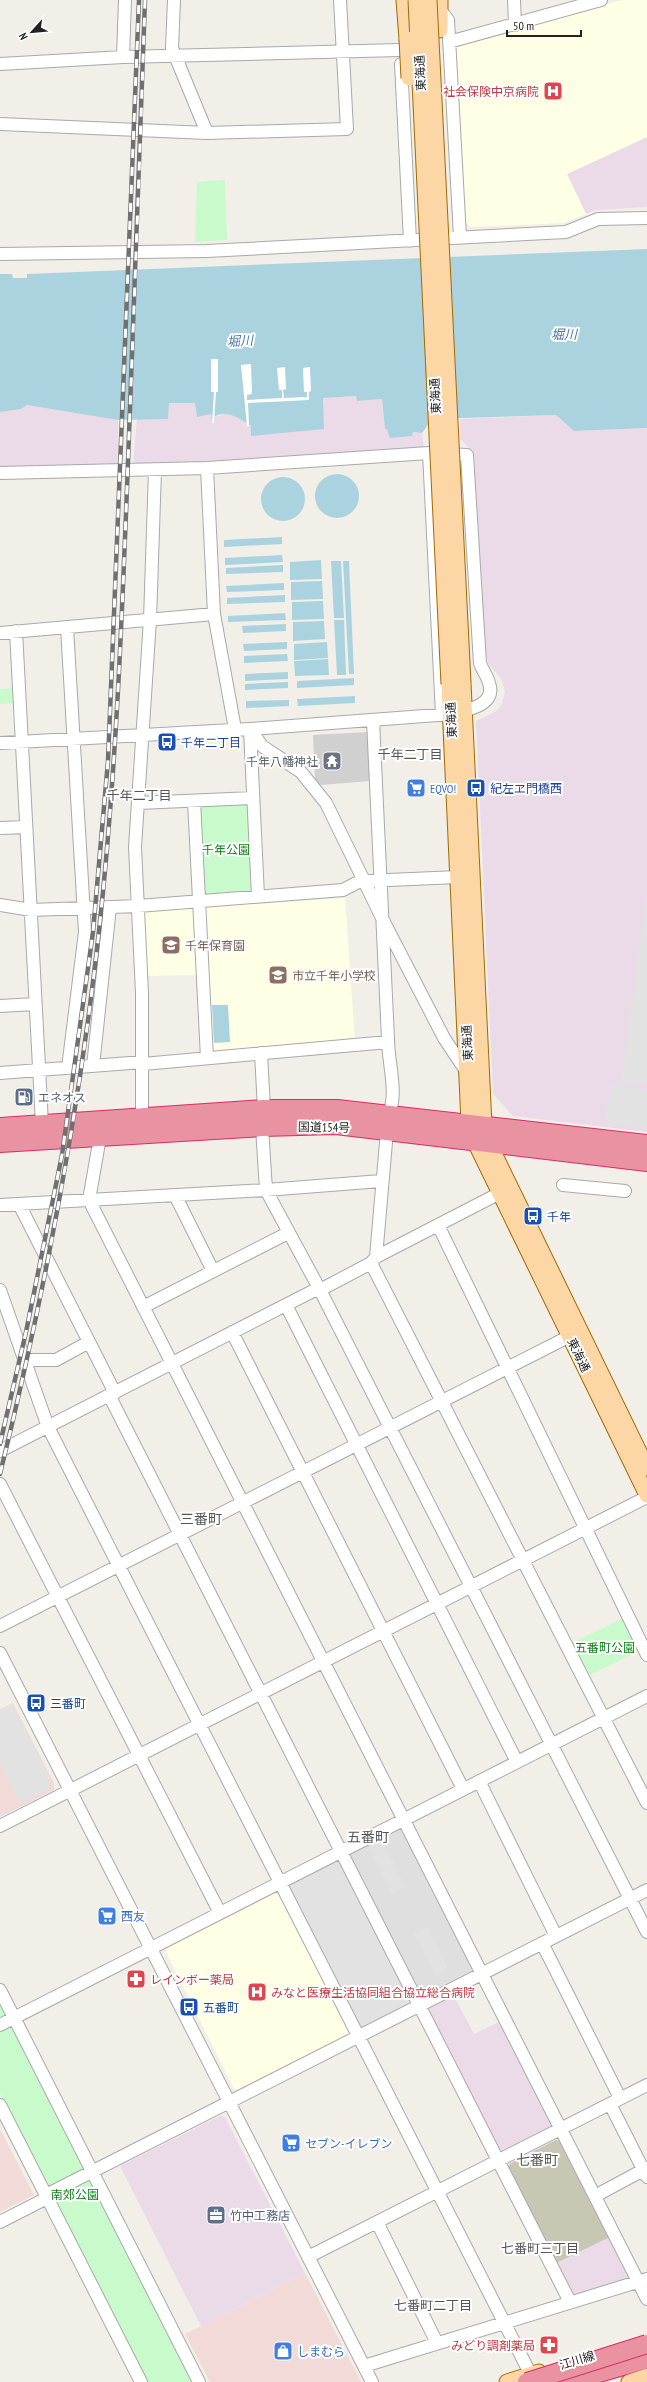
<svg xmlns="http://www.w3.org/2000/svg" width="647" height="2382" viewBox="0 0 647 2382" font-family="'PT Sans Narrow','Noto Sans JP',sans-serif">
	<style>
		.residential { fill: #e0dfdf }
		.commercial { fill: #f2dad9 }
		.industrial { fill: #ebdbe8 }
		.education { fill: #ffffe5 }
		.religious { fill: #d0d0d0 }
		.construction { fill: #c7c7b4 }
		.park { fill: #c8facc }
		.parking { fill: #e2e2e2 }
		.water { fill: #aad3df }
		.pier { fill: #fff }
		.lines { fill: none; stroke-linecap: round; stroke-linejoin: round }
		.minor-casing { stroke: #a9a9a9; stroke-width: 14 }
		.major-casing { stroke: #a06b00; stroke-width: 17 }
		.highway-casing { stroke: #dc2a67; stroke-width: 20 }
		.minor { stroke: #fff; stroke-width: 12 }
		.major { stroke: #fcd6a4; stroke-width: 15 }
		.highway { stroke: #e892a2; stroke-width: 18 }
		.rail-casing { stroke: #707070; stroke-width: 4.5 }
		.rail { stroke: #fff; stroke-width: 3; stroke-dasharray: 9; stroke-linecap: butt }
		.major-bridge-casing { stroke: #a06b00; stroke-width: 17; stroke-linecap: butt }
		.highway-bridge-casing { stroke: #dc2a67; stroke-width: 20; stroke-linecap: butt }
		.major-bridge { stroke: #fcd6a4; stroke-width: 15 }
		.highway-bridge { stroke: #e892a2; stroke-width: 18 }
		.labels { text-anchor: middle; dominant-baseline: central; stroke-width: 4; stroke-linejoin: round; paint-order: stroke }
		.street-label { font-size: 12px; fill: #222; stroke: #fff }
		.health-label { font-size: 12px; fill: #be3a42; stroke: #fff; text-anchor: end }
		.transit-label { font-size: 12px; fill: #164399; stroke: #fff; text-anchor: start }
		.worship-label { font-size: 12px; fill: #5b616d; stroke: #fff; text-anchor: end }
		.shop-label { font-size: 12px; fill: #366cbe; stroke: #fff; text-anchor: start }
		.park-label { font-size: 12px; fill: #0c8416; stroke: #fff }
		.education-label { font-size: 12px; fill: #785e54; stroke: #fff; text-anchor: start }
		.service-label { font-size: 12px; fill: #4e5e75; stroke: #fff; text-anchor: start }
		.water-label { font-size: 13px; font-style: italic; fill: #4a7aab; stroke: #fff }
		.neighbourhood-label { font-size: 13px; fill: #555; stroke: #fff }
		.quarter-label { font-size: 14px; fill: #555; stroke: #fff }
	</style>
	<rect width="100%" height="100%" fill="#f2efe9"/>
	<path class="residential" d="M398,1830L404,1831L473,1968L470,1974L424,1997L419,1994L349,1857L351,1854Z"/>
	<path class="commercial" d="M13,1703L54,1783V1790L0,1817V1709Z
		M0,2129L34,2195L0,2212Z
		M305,2273L361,2382H210L185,2334Z"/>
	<path class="industrial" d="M647,137V207L595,210L586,214L567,174Z
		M356,396L357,401L382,399L385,429H388L390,434L412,436V432L422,433L424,449L133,466L137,419H168V403H195L207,414H212L214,417L226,414L240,418L251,426V436L323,397Z
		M27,405L118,420V467L0,469V412L21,409Z
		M556,415L574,431L647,428V1132L513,1116L493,1094L476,721L495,712L501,706L505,692L502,680L488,663L480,616L473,451L460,439V419Z
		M453,1994L474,2034L501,2021L553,2122L551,2128L503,2152L498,2150L427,2009Z
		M220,2116L225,2117L305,2273L201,2326L120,2166Z
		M556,2139L562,2141L630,2274L628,2278L574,2295L569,2292L507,2169L509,2163Z"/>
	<path class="education" d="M622,0H647V137L567,174L586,214L564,223L470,227L465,221L456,46Z
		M345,898L355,1040L214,1053L210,1050L203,910L206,907Z
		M191,908L195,911L198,975L147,976L144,914L146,911Z
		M275,1893L279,1895L349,2031L348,2036L239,2092L234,2089L166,1952L167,1948Z"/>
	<path class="religious" d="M367,732L370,781L321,785L315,780L313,735Z"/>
	<path class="construction" d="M556,2140L562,2142L610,2237L556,2263L508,2169L510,2164Z"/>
	<path class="park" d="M225,180L227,240L195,242L197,182Z
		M13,688L16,703L0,704V689Z
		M246,803L250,806L254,889L251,892L205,895L202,892L198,809L201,806Z
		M625,1617L641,1650L586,1677L570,1644Z
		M0,1999L194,2382H146L0,2094Z"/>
	<path class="parking" d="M647,891V1083L621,1084Z
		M610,1086L647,1089V1129L605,1124Z
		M12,1705L51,1781L47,1783L50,1788L20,1803L0,1763V1711Z
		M382,1840L405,1887L392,1893L369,1847Z
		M339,1859L414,1999L411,2004L362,2028L358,2026L288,1889L291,1884Z
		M427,1928L448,1969L435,1976L414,1934Z"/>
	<path class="water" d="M647,249V428L574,431L556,415L432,419L422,433L413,432L412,436L390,438L387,429H385L382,399L357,401L356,396L323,398L324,429L251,436V426C241,419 226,409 214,417L212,422L211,414L197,417L195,403H169L168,419L118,420L27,405L21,409L0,412V274H12L13,278H27V274Z
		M315 496a22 22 0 1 1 44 0a22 22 0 1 1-44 0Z
		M261 499a22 22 0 1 1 44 0a22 22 0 1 1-44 0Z
		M282,537V544L224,547V540Z
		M282,555L283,562L225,565V558Z
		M321,560L322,579L290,580V562Z
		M331,561H341L344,618H334Z
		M343,561H349L354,674H349Z
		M283,565V572L226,574V568Z
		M322,581L323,599L291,600V582Z
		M284,583V590L227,592L226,586Z
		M285,595V602L227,604V598Z
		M323,601L324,619L292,620V602Z
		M285,613L286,620L228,622V616Z
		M334,620H344L346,675H337Z
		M324,621L325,639L293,641V622Z
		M286,624V631L243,633L242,626Z
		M287,642V649L244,651L243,644Z
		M327,642L328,658L294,660V644Z
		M287,654L288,661L244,663V656Z
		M328,659L329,675L295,676L294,661Z
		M288,672V679L245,681V674Z
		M354,678V685L297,688V681Z
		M288,682V688L245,690V684Z
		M355,696V703L298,706L297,699Z
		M289,700V706L246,708V701Z
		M212,1005H228L230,1042L214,1043Z"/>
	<path class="pier" d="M211,359H218V392H216L214,423H212L214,392H211Z
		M251,364L252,394L247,395V400L282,398V390H279L277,368L285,367L286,389L283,390L284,398L307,397V392H304L303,368L310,367L311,391L309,392V400L248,403L249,426H247L241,365Z"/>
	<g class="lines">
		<defs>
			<path id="minor" d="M174,0L172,48L207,133
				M514,0L515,25
				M441,11L448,20L460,237
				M449,42L601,0
				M123,57L125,0
				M0,64L123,57L400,50
				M401,64L410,241
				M0,124L207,133L347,129L340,0
				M0,254L207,251L566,232L598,219L647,218
				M207,468L214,614L235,729
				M0,473L207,468L429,453L442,715
				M67,627L85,932L68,1068
				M16,631L42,1124
				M0,633L214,614
				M373,720C379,827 384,933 388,1039C388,1063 398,1092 389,1114
				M250,729L262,746L301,772L326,803L385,924L444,1038L468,1074
				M250,729L258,896
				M0,743L250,729L451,714C466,710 497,706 489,683C487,675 482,670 480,663L467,455L429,453
				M194,801L207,1058
				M138,803L253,798
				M0,828L26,827
				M365,881L458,877
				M0,905L31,910L138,906L343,890L364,879
				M0,1006L35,1004
				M261,1053L264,1109
				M143,1064L388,1042
				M93,1066L110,907
				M0,1073L143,1062
				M142,1118V993L135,847L150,620L155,470
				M262,1127L266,1190L320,1290L647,1932
				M100,1137L89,1200L647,2299
				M563,1185L625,1191
				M175,1195L213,1271
				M19,1204L115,1393
				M0,1205L266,1190L381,1181
				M438,1225L647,1655
				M376,1257L387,1131
				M371,1263L647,1803
				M0,1290L48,1427L534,2381
				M320,1290L371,1263L376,1257L500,1193
				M286,1305L517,1762
				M143,1307L288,1233
				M232,1332L463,1789
				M24,1360H56L89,1342
				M109,1395L570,2302
				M0,1451L317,1289
				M0,1484L220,1913
				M0,1626L570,1336
				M0,1653L372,2382
				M479,1781L556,1936
				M0,1826L647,1497
				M542,1943L620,2098
				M0,1990L199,2382
				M0,2025L647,1696
				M610,2104L647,2177
				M0,2105L141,2382
				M46,2195L647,1890
				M595,2196L647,2168
				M0,2222L47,2198
				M377,2222L437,2343
				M308,2257L647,2085
				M364,2366L647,2279"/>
			<path id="major" d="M404,0L407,39
				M440,30V0
				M463,683L484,1125L489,1143L647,1468
				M449,684L469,1123L475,1142L647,1495
				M507,2382L539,2372
				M629,2382L647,2376"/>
			<path id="highway" d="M0,1127L264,1109H337L647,1144
				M0,1143L262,1127L336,1125L647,1162
				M568,2382L647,2359"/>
		</defs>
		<use href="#minor" class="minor-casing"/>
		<use href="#major" class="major-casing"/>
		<use href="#highway" class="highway-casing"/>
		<use href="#minor" class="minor"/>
		<use href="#major" class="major"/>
		<use href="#highway" class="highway"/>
		<defs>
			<path id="rail" d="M0,1444L26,1332L62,1155L93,932L108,761L139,0
				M0,1474C44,1295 79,1114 99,931C116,775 122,619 128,462C134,308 140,154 145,0"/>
		</defs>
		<use href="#rail" class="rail-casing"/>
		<use href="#rail" class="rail"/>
		<defs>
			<path id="major-bridge" d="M416,0L449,684
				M429,0L463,683
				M407,39L409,78"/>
			<path id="highway-bridge" d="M527,2382L647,2344"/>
		</defs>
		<use href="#major-bridge" class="major-bridge-casing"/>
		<use href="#highway-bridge" class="highway-bridge-casing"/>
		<use href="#major-bridge" class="major-bridge"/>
		<use href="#highway-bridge" class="highway-bridge"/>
	</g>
	<defs>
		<symbol id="hospital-square" viewBox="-11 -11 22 22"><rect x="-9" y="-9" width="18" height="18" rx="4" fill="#e0444e" stroke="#fff"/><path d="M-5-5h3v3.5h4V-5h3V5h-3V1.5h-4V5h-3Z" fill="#fff"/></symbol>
		<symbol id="bus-square" viewBox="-11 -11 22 22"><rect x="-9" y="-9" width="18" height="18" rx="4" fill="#1a4fb4" stroke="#fff"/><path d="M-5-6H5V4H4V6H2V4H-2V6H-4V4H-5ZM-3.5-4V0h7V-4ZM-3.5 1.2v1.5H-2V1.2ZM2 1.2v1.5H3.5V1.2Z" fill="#fff"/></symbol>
		<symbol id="temple-square" viewBox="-11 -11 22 22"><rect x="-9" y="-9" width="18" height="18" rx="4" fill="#6b7280" stroke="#fff"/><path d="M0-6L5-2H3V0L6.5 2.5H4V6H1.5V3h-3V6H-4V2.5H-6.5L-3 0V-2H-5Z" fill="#fff"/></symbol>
		<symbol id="supermarket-square" viewBox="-11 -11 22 22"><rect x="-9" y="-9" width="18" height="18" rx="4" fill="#3f7fe0" stroke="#fff"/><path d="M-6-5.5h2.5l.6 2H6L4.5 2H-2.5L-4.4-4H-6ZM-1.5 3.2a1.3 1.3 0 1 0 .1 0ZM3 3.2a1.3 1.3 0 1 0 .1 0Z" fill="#fff"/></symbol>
		<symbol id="school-square" viewBox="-11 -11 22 22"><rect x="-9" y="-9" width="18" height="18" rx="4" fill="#8d6e63" stroke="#fff"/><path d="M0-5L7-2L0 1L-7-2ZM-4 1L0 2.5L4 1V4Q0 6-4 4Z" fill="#fff"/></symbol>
		<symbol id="fuel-square" viewBox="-11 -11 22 22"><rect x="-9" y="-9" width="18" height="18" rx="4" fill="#5c6f8a" stroke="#fff"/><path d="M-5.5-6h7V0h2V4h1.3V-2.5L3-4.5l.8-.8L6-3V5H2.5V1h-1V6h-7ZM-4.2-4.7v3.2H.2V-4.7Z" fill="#fff"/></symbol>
		<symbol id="pharmacy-square" viewBox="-11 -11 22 22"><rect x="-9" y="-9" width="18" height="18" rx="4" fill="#e0444e" stroke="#fff"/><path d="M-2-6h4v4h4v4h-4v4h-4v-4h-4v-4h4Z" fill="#fff"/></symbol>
		<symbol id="office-square" viewBox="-11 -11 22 22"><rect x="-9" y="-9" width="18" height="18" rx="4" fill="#5c6f8a" stroke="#fff"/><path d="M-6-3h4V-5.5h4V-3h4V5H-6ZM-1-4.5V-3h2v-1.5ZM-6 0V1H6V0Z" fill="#fff"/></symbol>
		<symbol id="shop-square" viewBox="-11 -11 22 22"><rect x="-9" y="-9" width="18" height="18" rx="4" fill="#3f7fe0" stroke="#fff"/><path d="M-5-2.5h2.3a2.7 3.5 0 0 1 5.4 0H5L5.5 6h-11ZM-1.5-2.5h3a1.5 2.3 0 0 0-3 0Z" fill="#fff"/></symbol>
	</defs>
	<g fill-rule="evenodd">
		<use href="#hospital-square" x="542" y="80" width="22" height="22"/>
		<use href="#bus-square" x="156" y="731" width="22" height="22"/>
		<use href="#temple-square" x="321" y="750" width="22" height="22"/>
		<use href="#supermarket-square" x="405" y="777" width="22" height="22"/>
		<use href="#bus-square" x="465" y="777" width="22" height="22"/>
		<use href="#school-square" x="160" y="934" width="22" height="22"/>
		<use href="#school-square" x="267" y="964" width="22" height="22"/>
		<use href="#fuel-square" x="13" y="1086" width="22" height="22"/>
		<use href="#bus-square" x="522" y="1205" width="22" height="22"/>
		<use href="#bus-square" x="25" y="1692" width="22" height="22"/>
		<use href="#supermarket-square" x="96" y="1905" width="22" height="22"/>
		<use href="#pharmacy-square" x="125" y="1968" width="22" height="22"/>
		<use href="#hospital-square" x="246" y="1981" width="22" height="22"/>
		<use href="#bus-square" x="178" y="1996" width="22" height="22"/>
		<use href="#supermarket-square" x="280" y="2132" width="22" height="22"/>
		<use href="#office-square" x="205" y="2204" width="22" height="22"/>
		<use href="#pharmacy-square" x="538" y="2334" width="22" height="22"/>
		<use href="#shop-square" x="272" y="2340" width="22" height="22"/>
	</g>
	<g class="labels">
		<g class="street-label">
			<text transform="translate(420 73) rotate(-93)">東海通</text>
			<text transform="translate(435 396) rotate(-93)">東海通</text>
			<text transform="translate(451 720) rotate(-93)">東海通</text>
			<text transform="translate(467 1043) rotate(-93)">東海通</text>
			<text transform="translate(324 1127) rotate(1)">国道154号</text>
			<text transform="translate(579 1355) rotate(64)">東海通</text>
			<text transform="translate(577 2360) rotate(-17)">江川線</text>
		</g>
		<g class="health-label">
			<text x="539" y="91">社会保険中京病院</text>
			<text x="150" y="1979" text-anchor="start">レインボー薬局</text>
			<text x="271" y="1992" text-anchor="start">みなと医療生活協同組合協立総合病院</text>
			<text x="535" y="2345">みどり調剤薬局</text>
		</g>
		<g class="transit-label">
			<text x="181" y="742">千年二丁目</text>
			<text x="490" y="788">紀左ヱ門橋西</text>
			<text x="547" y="1216">千年</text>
			<text x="50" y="1703">三番町</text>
			<text x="203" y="2007">五番町</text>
		</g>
		<g class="worship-label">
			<text x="318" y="761">千年八幡神社</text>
		</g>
		<g class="shop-label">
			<text x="430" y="788">EQVO!</text>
			<text x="121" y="1916">西友</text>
			<text x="305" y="2143">セブン-イレブン</text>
			<text x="297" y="2351">しまむら</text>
		</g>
		<g class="park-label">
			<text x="226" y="849">千年公園</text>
			<text x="605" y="1647">五番町公園</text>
			<text x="75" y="2194">南郊公園</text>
		</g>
		<g class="education-label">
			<text x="185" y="945">千年保育園</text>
			<text x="292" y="975">市立千年小学校</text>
		</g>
		<g class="service-label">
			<text x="38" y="1097">エネオス</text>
			<text x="230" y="2215">竹中工務店</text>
		</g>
		<g class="water-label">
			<text x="564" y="334">堀川</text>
			<text transform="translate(240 341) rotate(-3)">堀川</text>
		</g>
		<g class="neighbourhood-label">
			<text x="410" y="754">千年二丁目</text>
			<text x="139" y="795">千年二丁目</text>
			<text x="540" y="2248">七番町三丁目</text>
			<text x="433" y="2305">七番町二丁目</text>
		</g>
		<g class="quarter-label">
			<text x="201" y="1519">三番町</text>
			<text x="368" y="1837">五番町</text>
			<text x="537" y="2160">七番町</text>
		</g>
	</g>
	<g transform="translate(32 32) rotate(243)" stroke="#ffffff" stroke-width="3" paint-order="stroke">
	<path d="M0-3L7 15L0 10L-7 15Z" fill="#222222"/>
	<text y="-6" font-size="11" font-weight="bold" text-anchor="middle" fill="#222222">N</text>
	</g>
	<path d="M507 30v6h74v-6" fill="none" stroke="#222222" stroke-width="2"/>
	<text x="513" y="30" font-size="12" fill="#222222" stroke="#ffffff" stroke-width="3" paint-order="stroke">50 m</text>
</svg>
